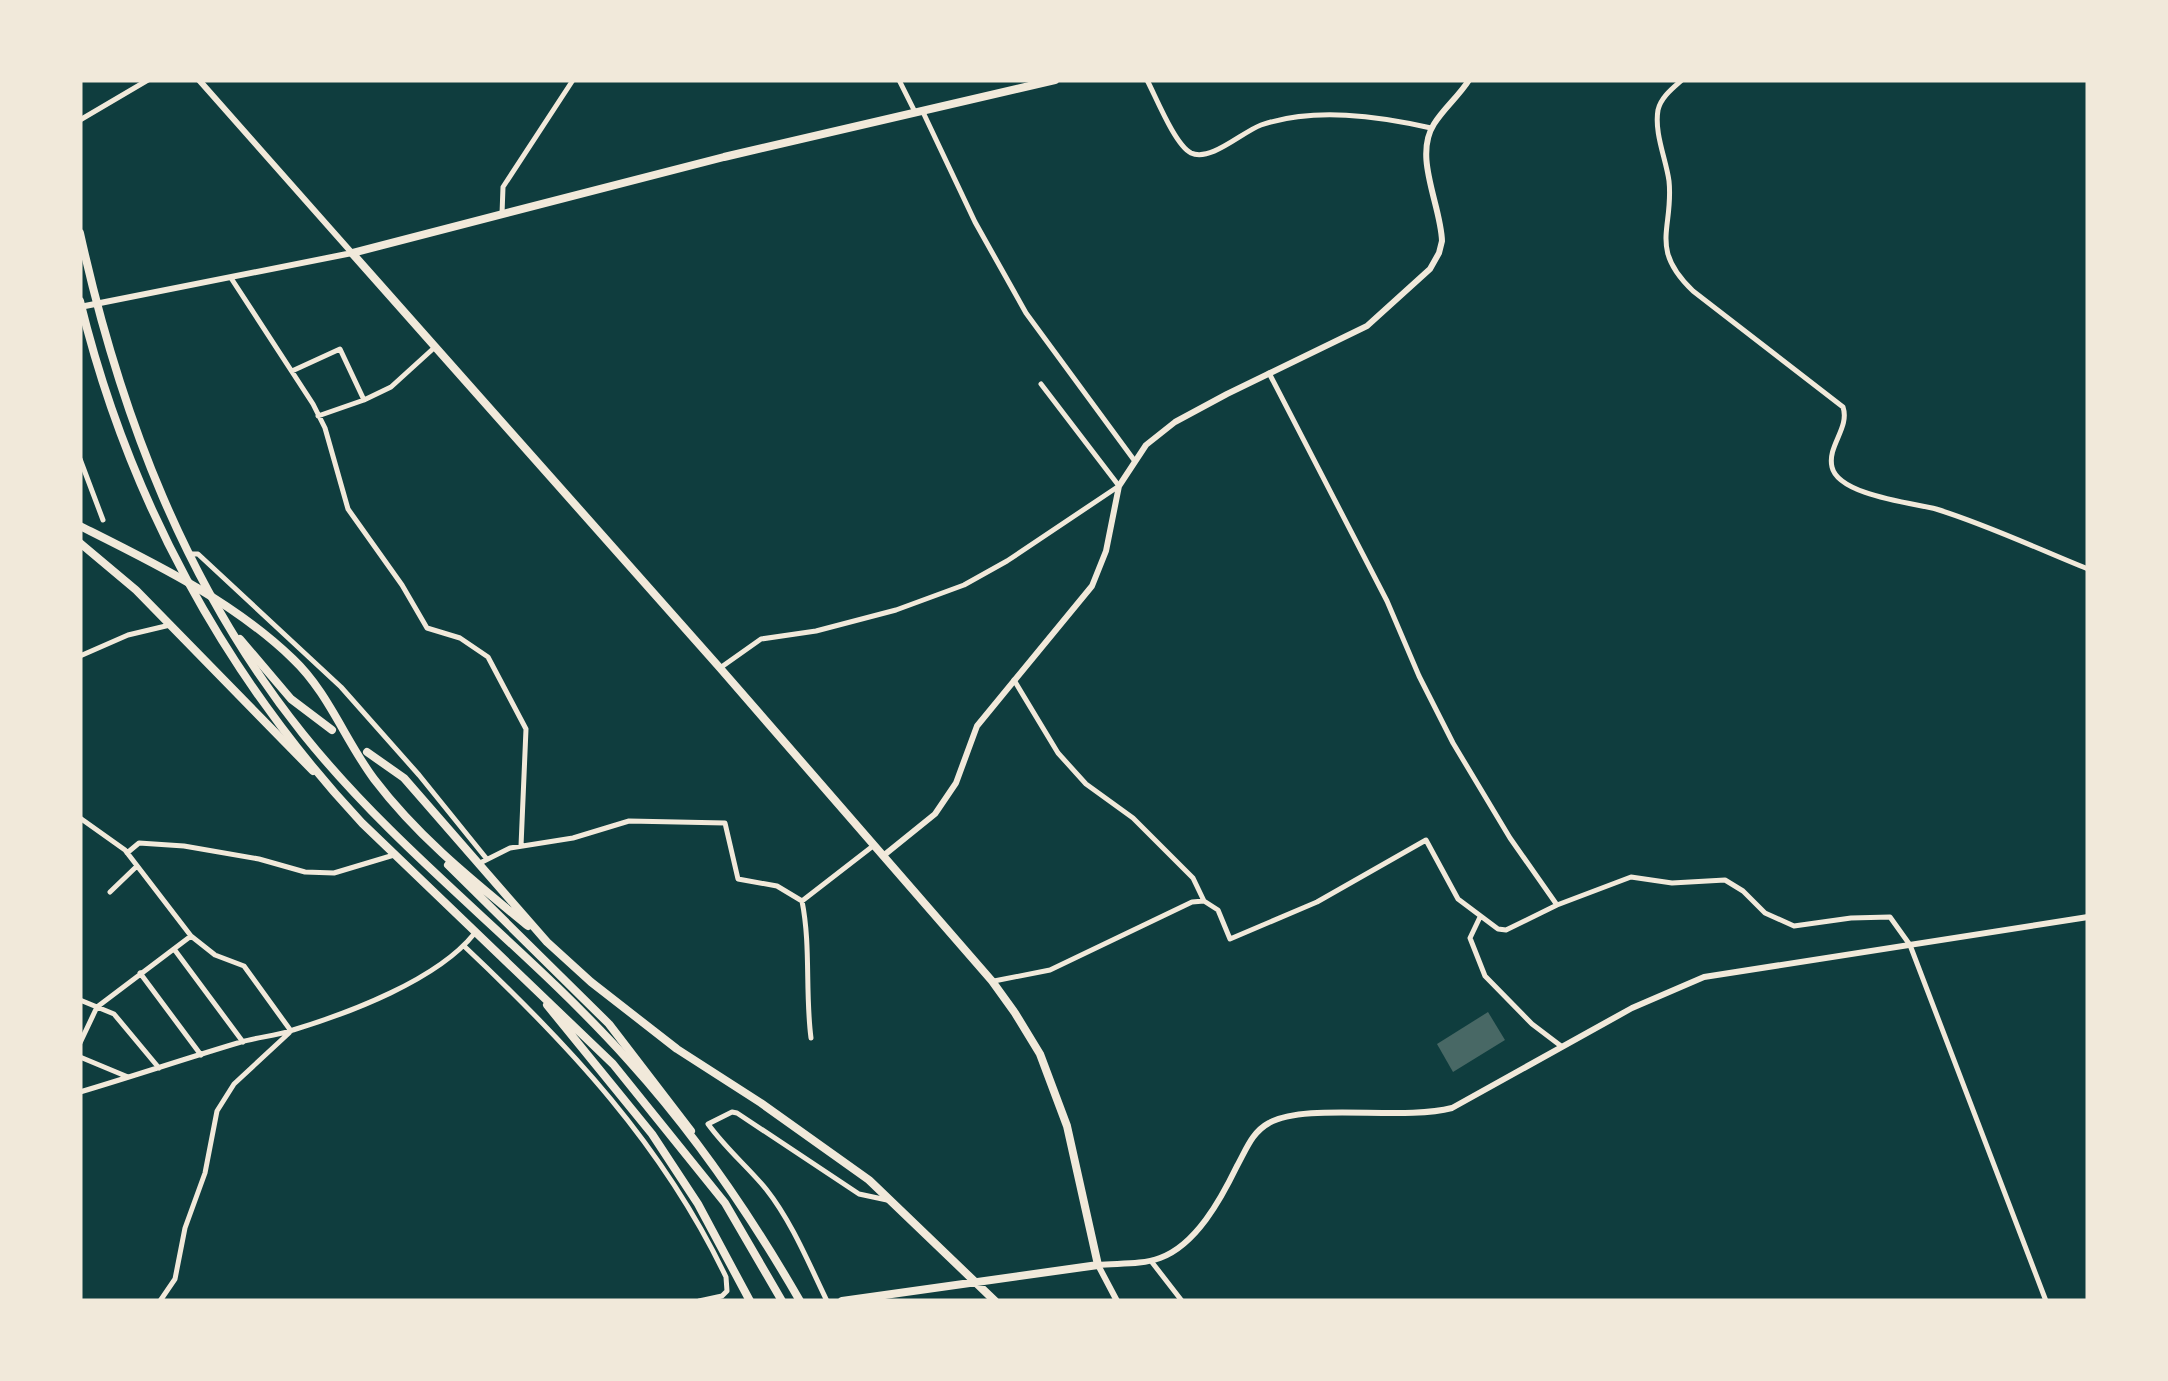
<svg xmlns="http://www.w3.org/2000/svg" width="2168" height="1381" viewBox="0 0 2168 1381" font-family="Quicksand,sans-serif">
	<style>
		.building { fill: #486865 }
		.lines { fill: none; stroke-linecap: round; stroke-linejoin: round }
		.minor { stroke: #f1e9da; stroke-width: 5 }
		.tertiary { stroke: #f1e9da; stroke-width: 6 }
		.secondary { stroke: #f1e9da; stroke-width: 6 }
		.primary { stroke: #f1e9da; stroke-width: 8 }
		.trunk { stroke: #f1e9da; stroke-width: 8 }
	</style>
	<rect width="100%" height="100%" fill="#0f3d3e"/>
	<path class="building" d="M1488,1012L1505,1040L1453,1072L1437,1044Z"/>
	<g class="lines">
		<path class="minor" d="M899,80L915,112
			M1147,80C1156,97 1175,145 1191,153C1211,162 1242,132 1261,125C1314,107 1378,116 1431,128
			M1682,80C1673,88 1661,97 1658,110C1654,133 1666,159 1669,181C1674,228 1648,248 1693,291L1843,407C1850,428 1827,446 1832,467C1838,495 1912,503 1936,509C1988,525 2038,549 2088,569
			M922,110L975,222L1026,313L1134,460
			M80,120L148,80
			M502,214L503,187L573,80
			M231,278L313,404L325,428L348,509L402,585L427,628L460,638L488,657L526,729L521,846
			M292,371L340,349L364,400L391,387L435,347
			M1269,373L1387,601L1419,676L1453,743L1510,838L1557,905
			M318,416L364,400
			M80,459L103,520
			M191,554H198L341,687L419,775L486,858
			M80,656L128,635L170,625
			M720,668L761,639L816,631L896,610L964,585L1007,561L1119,486L1041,384
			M1014,680L1058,753L1086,784L1133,818L1193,878L1204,901L1218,910L1230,939L1317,902L1426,840L1458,899L1498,929L1506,930L1557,905L1631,877L1672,883L1725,880L1743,891L1765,913L1794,926L1851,918L1890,917L1910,945L2046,1301
			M80,818L125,850L191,936L215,955L244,966L291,1031
			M127,853L139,843L184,846L259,859L305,872L334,873L394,855
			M480,863L510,848L573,838L629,821L725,823L738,879L777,886L802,901L873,846
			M110,892L137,866
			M802,901C811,946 805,992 811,1038
			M1480,917L1470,938L1485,976L1532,1024L1561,1046
			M464,946C569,1045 663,1145 726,1277L727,1291L722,1296L699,1301
			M174,949L243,1042
			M140,973L201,1055
			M994,981L1050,970L1192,902L1204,901
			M80,1000L114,1014L159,1068
			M80,1043L97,1007L191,936
			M80,1057L128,1077
			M80,1092C134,1076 187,1058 241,1042C258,1037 276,1036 293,1030C349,1013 437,980 474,934
			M1151,1261L1182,1301
			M160,1301L175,1279L185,1228L205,1173L217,1111L234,1084L289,1033
			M827,1301C809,1264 792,1222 766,1189C747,1166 727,1150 708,1124L732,1112L737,1113L859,1194L887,1200"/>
		<path class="tertiary" d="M883,856L935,814L956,783L977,726L1092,586L1106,551L1119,486L1146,445L1175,422L1227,394L1367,326L1430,269L1439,253L1442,241C1441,205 1413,157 1434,124C1444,108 1459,96 1469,80
			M1098,1265L1117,1301"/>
		<path class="secondary" d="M80,307L352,253L199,80
			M1098,1265C1118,1263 1141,1265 1160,1258C1196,1245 1221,1199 1237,1166C1246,1150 1252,1132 1269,1123C1306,1102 1402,1121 1452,1108L1632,1008L1704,977L2088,917"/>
		<path class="primary" d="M80,526C154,563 233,601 293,659C328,692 345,740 374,779C418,837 472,880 528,926
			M80,543L136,590L313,771
			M240,639L291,699L332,730
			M367,752L404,778L547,942L591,982L677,1049L761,1103L869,1180L995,1301
			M448,865L609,1024L691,1131
			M842,1301L1098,1265L1067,1126L1040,1054L1015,1013L992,981L720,668L352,253L724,157L1055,80"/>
		<path class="trunk" d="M80,233C120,414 186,588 303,734C400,855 526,946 629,1061C696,1135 750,1214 800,1301
			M80,301C128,498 224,675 362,823L613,1064L725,1203L782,1301
			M547,1005L652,1134L698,1204L750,1301"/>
	</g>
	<rect width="2168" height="1381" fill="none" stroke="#f1e9da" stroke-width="165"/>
</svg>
